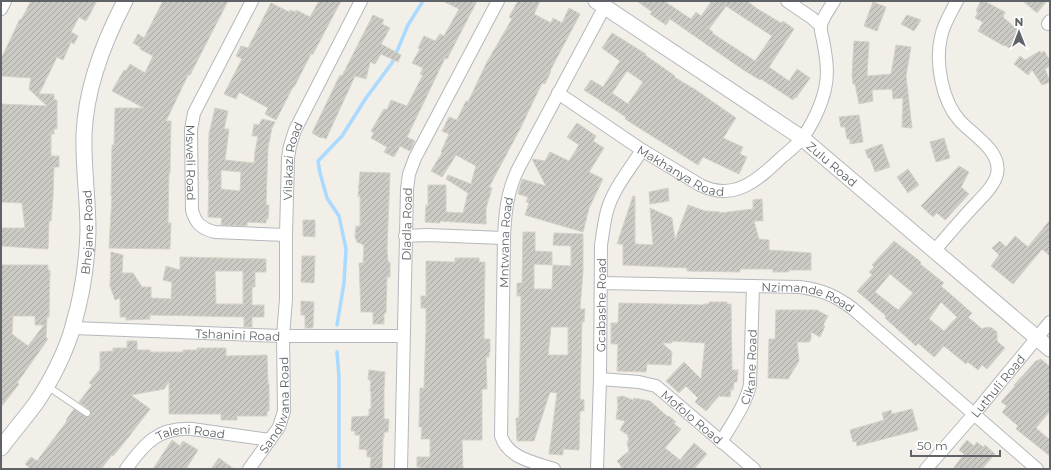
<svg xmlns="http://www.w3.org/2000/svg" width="1051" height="470" viewBox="0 0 1051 470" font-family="Montserrat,sans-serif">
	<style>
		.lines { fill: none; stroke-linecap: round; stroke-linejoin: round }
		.stream { stroke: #aadaff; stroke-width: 3.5 }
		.building { fill: url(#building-hatch); stroke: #d6d1c6; fill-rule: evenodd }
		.service-casing { stroke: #b5b8bc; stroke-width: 8 }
		.minor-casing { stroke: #b5b8bc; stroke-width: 14 }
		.tertiary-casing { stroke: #b5b8bc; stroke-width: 17 }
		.service { stroke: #fff; stroke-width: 6 }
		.minor { stroke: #fff; stroke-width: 12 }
		.tertiary { stroke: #fff; stroke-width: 15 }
		.labels { text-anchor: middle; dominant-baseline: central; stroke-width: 3.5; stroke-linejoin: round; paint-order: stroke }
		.street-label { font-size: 12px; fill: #5f6368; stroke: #fff }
	</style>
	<defs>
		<pattern id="building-hatch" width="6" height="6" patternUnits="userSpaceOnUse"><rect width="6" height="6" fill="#cccac5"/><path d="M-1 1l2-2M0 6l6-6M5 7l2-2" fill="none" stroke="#a9a8a4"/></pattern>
	</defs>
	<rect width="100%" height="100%" fill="#f1efe8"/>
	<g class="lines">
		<path class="stream" d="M337,325L344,283L346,249L339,216L327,198L320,173L318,161L342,136L366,98L392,63L408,25L423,1
			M337,352L339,377V469"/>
	</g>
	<path class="building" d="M31,1H97L86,21L79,17L71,32L78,36L74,44L71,42L63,60L57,57L39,94H54V100H57V129H54V134H51V156H59V167H54L53,197L51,221H49L48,249L1,246V228H25L22,203L1,202V104L47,106L29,89L31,78L1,76V59L20,19L21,20Z
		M163,1H228L190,75H188L166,121H171L170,173H169L168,223H171L170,249L109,248L112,196H111L112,145H114L115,108H144L112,91L124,70L126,71L130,64L145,73L153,56L140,49V47L133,43L138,34L144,38Z
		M319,1H341L313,54H311L294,87H293L276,120L265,114L268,108L239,92L236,99L224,94L242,59L236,56L241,46L248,48L271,3L289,12L290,10L295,12L296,10L310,17Z
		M443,1H477L447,59L445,58L407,137L415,141L410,151L400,146L394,157L384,152L387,147L371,138L374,133L371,131L384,109L387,110L391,100L407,106L423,75L420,74L423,68L412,63L420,49L418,48L424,36L435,41L440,34L444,36L459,9Z
		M518,1H540L534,14L551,23L553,18L562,23L569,8L580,14L550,71H551L545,84L542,83L520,129L489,187L492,188L486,208V224L440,221V223L425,222L426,205L428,206V185H446V212L463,213L468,193L446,179L448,175L471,184L476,166L456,155L442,177L431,171L442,153L441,152L449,134L442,131L449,117L457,120L466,101L468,102L487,62L512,19L509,17Z
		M637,1H664L691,19L696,12L701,16L712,1H747L756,8L781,23L783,21L794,29L769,67L789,81L797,69L810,78L796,98L795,97L793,100L761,79L760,80L742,69L670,19L666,25L650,14L652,12ZM726,6L772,36L755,61L712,33L713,32L709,29Z
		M981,1H984L1005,12L1003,17L1022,34L1009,48L1005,45L1004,46L978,31L983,22L975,18L978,12L976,11Z
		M1023,1H1047L1037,13Z
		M873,2L886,7L877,31L864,26Z
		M373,15L384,20L382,24L390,28L381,44L401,55L398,62L381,54L375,64L370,62L366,79L355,76L326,139L322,137L321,138L312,133L340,75L342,76Z
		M907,15L921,20L914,31L901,24Z
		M612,33L646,54L645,55L675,76L674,77L696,90L736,118L723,138L743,147L740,154L747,157L739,174L703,157L698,165L625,119L626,117L584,90L591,80L603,87L620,61L602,48ZM627,71L643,82L628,104L612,93Z
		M854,41L869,42L867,76L891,74L896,45L911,47L906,76L912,128L902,127L903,98L893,99L892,89L872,90L873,101L859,104L855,84H853L852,75Z
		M1040,51L1041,53L1044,51L1050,61V66L1045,69L1050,82L1042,85L1032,70L1028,75L1014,64L1020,56L1025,60Z
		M215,108L228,111L224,129H229L225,160L254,163L255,152L258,136H252L254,124L259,125L262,119L275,122L272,128L268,147L266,205H269L268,219H266V223L247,222V226L221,225L222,218L208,217L209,180H208L209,134ZM221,170L241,172L240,191L221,189Z
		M859,115L863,142L850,144V139H847L845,127H841L839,117Z
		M577,123L596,136L593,141L604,148L589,172L603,179L589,208L583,232L525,215L529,203L526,202L528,197L518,194L522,179L546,186L532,159L545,161L550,152L569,161L579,145L567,137Z
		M944,138L950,158L936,162L930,142Z
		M882,144L890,167L875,172L870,158H868L865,150Z
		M959,166L969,172L961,187L969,194L945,220L937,213L933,217L921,206Z
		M908,169L919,185L908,193L897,177Z
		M360,172L390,173L387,249L388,262H390V277H387L386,313H384V324H373V312H361L359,263H363L364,245L357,242L355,237L356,226H360V196H358Z
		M668,188L669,201L650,204L649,192Z
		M633,196H635V244L653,245L650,208L672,218L675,240L688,205L705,211L720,212V213L753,209V200L762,199L763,221H754L759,239L769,240V250L811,253V270H789V272H773V269H740V272L687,271V268L623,265V244H617Z
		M303,220H315V237L303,236Z
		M1050,220V256L1042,249L1013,284L991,266L999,255L992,248L1000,241L1006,247L1015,236L1028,247Z
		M523,232H535V251L552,252V265L534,264V289H552L553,265L571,266V246L553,245L554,233L583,234V271L580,309H585L584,322H582L580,399L584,400V411H580L579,450L563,449V455L549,454L557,393L550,392L534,441H517L516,418H519L521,296H517V283H522ZM551,327H568V355H548Z
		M894,241L921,262L920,264L944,283L941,286L972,313L968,317L982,329L987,327L992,328L997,332V341L1005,348L987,369L982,365L978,370L968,362L966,364L944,346L934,357L918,343L916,346L885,318L886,316L857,291L872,275L869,272L874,267L872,265ZM890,274L913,293L898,310L875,292ZM941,302L957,317L944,331L929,319Z
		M111,252L123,255L122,273H133L142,287H151V298L171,299L172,282L163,280L166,266L180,270V257L266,259V272H255V287H252V305H264V317H252V327H244V317L150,315V319L126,320V317H120V298L115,300L110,286ZM215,271H243V304H216Z
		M302,256H315L314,283L301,282Z
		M455,258H479V262H485L484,339H490V352H489V357H486L487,389H482V440H462L463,469H421V467H417V457H430V439H421L422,427H419L420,388H424L426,329V308H421V296H426V261L455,262Z
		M1,265H48V270H50L49,317H47L46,337L48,339L17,383L19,384L1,407ZM13,316H35V325H44L28,346L12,334Z
		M301,301L314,302L313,328H305V315H301Z
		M709,302H727V304H731L732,370H738L737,382H734L733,390L731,389L730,397L719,396L706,411L695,402L698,398L686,386L679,393L666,381L684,362L701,379L705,343L672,341V343H662L672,352L671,365L647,364L646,372L617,371L618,344H611V323H618L619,303L704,305V304H709Z
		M776,310H817L828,316L823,325L825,326L820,337L811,332V340L809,342H797L799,361L788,379L768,378L769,339H775Z
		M127,341H137V350H150V352H183V350H197V348H226V356L267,355L268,384H269V411H267V416H237V420H221V414H169V382L164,389L131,395L150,409L127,439L113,456L112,455L101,469H31L25,464L31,457L37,461L67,421L66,420L74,409L86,417L91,415L90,410L79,402L92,385L89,383L100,369V352L113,351V348H127Z
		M1041,359L1050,367V411L1036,428L1050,440V456L1016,429L1018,426L1002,412L1007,406L1001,402L1015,386L1014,385L1036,361Z
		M369,370L385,372L384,390V419H389L388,432H384V438H383L382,469H370L371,457H367V450L359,449L360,435H355V431H351L352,417L369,416V409H371V391H370L371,380H368Z
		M623,396L633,400L634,398L650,401L668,417L669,416L676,422L674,424L681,429L665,448L680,460L694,443L707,454L694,469H623L617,461L629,451L627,443L629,438L627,436L628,435L620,430L625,421L616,419L618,406L617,397Z
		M912,409L918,430L857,446L856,441L853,442L850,430L884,420L882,413L891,410L892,414Z
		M172,440L180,446L183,441L198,450L186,469H153Z
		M967,440L974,446L977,442L983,447L985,445L995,454L982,469H953L964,454L959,450Z
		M219,458L234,469H211Z"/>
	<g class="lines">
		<defs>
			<path id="service" d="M47,386L87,413"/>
			<g id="minor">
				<path id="s1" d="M252,1L194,113L191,130L192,210C195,223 202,229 215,232L286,235"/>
				<path d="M787,1L812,18L821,26"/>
				<path d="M1,9L5,1"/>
				<path d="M1048,24L1050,21"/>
				<path id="s2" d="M558,93L642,150L700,185C734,202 758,180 782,157C789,151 797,145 802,138C812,126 822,103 825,89C829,73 826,56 823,40C822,36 820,29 821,25C823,17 830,8 834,1"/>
				<path d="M405,236L427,235L504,238"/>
				<path d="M935,250C947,236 959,222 971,209C980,199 994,187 997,174C1002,151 973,135 960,121C942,101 935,63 941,37C943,25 951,12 957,1"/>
				<path id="s3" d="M601,283L800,287C822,290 834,295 852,308L1037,469"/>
				<path id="s4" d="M73,328L283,336H403"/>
				<path id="s5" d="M600,379L639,382L656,386L754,469"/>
				<path id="s6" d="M721,442C732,423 745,406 750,385L753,286"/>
				<path id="s7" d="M126,469C144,444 158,427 192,429L270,440"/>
				<path id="s8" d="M249,469L279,427L284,411L283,336L286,299V235L288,158L290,146L295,130L361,1"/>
				<path id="s9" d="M401,469L407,189L409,174L415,158L498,1"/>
				<path id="s10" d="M554,469C533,462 508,458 501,436L504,238C505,213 507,192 518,169L605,6"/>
				<path id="s11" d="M597,469L600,379L601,245C603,233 604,222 607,211C613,189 630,169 642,150"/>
				<path id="s12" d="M926,469L974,414L1050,322"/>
			</g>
			<g id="tertiary">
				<path id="s13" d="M596,1L802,138L1050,349"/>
				<path id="s14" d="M1,448C12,433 25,418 36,403C50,383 67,350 73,326C82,296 87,263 88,231C88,198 83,166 84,134C86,88 104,41 125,1"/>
			</g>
		</defs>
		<use href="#service" class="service-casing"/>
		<use href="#minor" class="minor-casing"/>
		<use href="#tertiary" class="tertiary-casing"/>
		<use href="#service" class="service"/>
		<use href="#minor" class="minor"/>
		<use href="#tertiary" class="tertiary"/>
	</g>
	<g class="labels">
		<g class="street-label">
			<text stroke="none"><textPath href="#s8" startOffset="319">Vilakazi Road</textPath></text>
			<text stroke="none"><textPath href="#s1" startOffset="176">Msweli Road</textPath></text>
			<text stroke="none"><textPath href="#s13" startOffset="287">Zulu Road</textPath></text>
			<text stroke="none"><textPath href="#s2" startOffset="146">Makhanya Road</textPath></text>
			<text stroke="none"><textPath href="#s9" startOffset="245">Dladla Road</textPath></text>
			<text stroke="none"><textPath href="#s14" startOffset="238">Bhejane Road</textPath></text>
			<text stroke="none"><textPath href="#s10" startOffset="259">Mntwana Road</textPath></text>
			<text stroke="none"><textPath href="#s3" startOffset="209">Nzimande Road</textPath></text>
			<text stroke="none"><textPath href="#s11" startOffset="164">Gcabashe Road</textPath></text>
			<text stroke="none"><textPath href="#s4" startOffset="165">Tshanini Road</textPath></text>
			<text stroke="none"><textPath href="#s6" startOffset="82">Cikane Road</textPath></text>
			<text stroke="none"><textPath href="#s12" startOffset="110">Luthuli Road</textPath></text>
			<text stroke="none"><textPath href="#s8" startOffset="72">Sandlwana Road</textPath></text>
			<text stroke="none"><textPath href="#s5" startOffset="104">Mofolo Road</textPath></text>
			<text stroke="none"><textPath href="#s7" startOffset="80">Taleni Road</textPath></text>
		</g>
	</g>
	<rect width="1051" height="470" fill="none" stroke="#5f6368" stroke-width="4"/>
	<g transform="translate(1019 32)" stroke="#ffffff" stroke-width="3" paint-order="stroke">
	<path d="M0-3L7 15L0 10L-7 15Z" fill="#5f6368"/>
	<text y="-6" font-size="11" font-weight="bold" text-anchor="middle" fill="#5f6368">N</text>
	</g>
	<path d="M911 450v6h89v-6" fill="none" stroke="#5f6368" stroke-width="2"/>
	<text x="917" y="450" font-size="12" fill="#5f6368" stroke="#ffffff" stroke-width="3" paint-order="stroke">50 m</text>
</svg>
